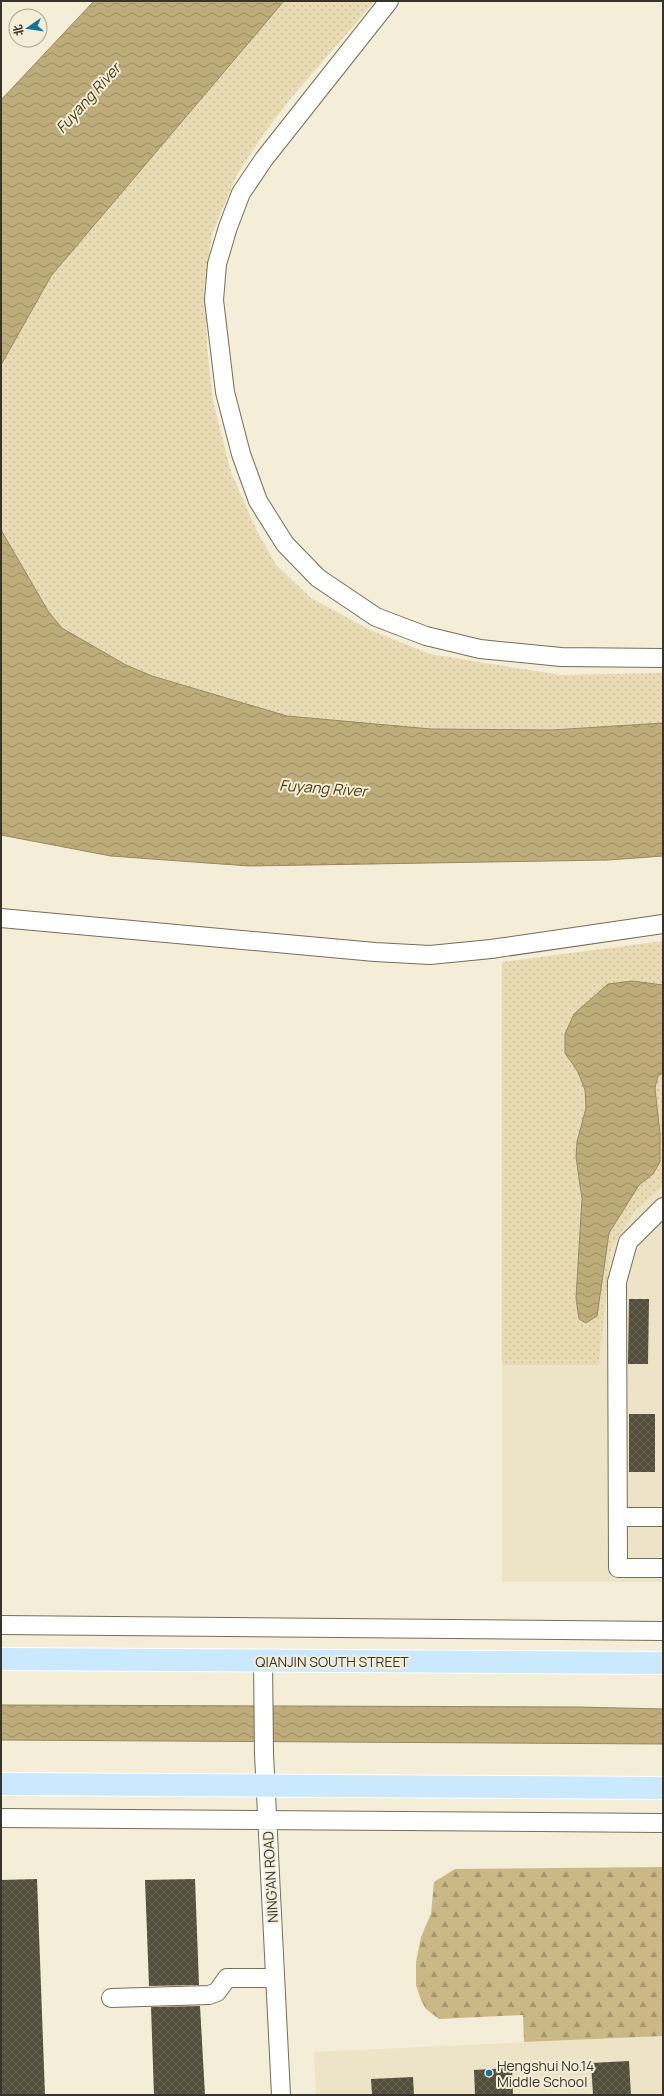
<svg xmlns="http://www.w3.org/2000/svg" width="664" height="2096" viewBox="0 0 664 2096" font-family="Manrope,'Noto Sans SC',sans-serif">
	<style>
		.built { fill: #ede3c6 }
		.green { fill: url(#green-dots) }
		.forest { fill: url(#forest-firs) }
		.water { fill: url(#water-waves); stroke: #968963 }
		.building { fill: url(#building-cross-hatch) }
		.lines { fill: none; stroke-linecap: round; stroke-linejoin: round }
		.minor-casing { stroke: #756e5b; stroke-width: 20 }
		.major-casing { stroke: #fff; stroke-width: 24 }
		.minor { stroke: #fff; stroke-width: 18 }
		.major { stroke: #cae9fe; stroke-width: 22 }
		.poi-dot { fill: #13719f; stroke: #f4edd7; stroke-width: 1.5 }
		.labels { text-anchor: middle; dominant-baseline: central; stroke-width: 4; stroke-linejoin: round; paint-order: stroke }
		.street-label { font-size: 14px; fill: #37342c; stroke: #f4edd7 }
		.poi-label { font-size: 14px; fill: #37342c; stroke: #f4edd7; text-anchor: start }
		.water-label { font-size: 15px; font-style: italic; fill: #483b13; stroke: #f4edd7 }
	</style>
	<defs>
		<pattern id="green-dots" width="8" height="8" patternUnits="userSpaceOnUse"><rect width="8" height="8" fill="#e9dcb4"/><path d="M2 2h.1M6 6h.1" fill="none" stroke="#c8bd9b" stroke-width="1.8" stroke-linecap="round"/></pattern>
		<pattern id="forest-firs" width="22" height="20" patternUnits="userSpaceOnUse"><rect width="22" height="20" fill="#cab886"/><path d="M5 1l3.5 6h-7zM16 11l3.5 6h-7z" fill="#a5966e"/></pattern>
		<pattern id="water-waves" width="16" height="10" patternUnits="userSpaceOnUse"><rect width="16" height="10" fill="#bead7b"/><path d="M0 5q4-4 8 0t8 0" fill="none" stroke="#9b8e65"/></pattern>
		<pattern id="building-cross-hatch" width="8" height="8" patternUnits="userSpaceOnUse"><rect width="8" height="8" fill="#534d3b"/><path d="M0 0l8 8M0 8l8-8" fill="none" stroke="#696456"/></pattern>
	</defs>
	<rect width="100%" height="100%" fill="#f4edd7"/>
	<path class="built" d="M663,1186V1582H502V1365H599L611,1249L636,1210Z
		M663,2036V2095H316L314,2052Z"/>
	<path class="green" d="M284,1H375L291,98L263,135L237,175L212,234L205,285L207,346L213,401L231,472L256,529L276,565L311,598L370,630L430,654L560,675L663,673V723L552,730L431,729L287,716L152,676L126,665L62,627L48,611L2,533L1,365L51,276Z
		M663,941V985L632,981L570,1062L578,1072L585,1090L586,1108L582,1124L580,1178L586,1323L597,1315L609,1233L639,1185L653,1174L658,1107L655,1088L658,1076L663,1073V1186L636,1210L611,1249L599,1365H502V962Z"/>
	<path class="forest" d="M663,1867V2036L524,2042L523,2015L439,2019L426,2009L421,2000L416,1985V1962L421,1937L431,1914L434,1882L455,1869Z"/>
	<path class="water" d="M94,1H284L51,276L1,365V100Z
		M1,530L48,611L62,628L126,665L152,676L287,716L431,729L552,730L663,723V856L608,860L249,866L111,856L1,835Z
		M632,981L663,985V1073L658,1076L655,1088L660,1133V1162L653,1174L639,1185L609,1233L597,1316L586,1323L579,1319L576,1298L582,1199L576,1157L577,1142L586,1108L585,1090L578,1072L565,1053V1034L574,1014L608,984Z
		M1,1705L578,1707L663,1709V1744L1,1740Z"/>
	<path class="building" d="M629,1299H649L648,1364H628Z
		M629,1414H655V1472H629Z
		M37,1879L45,2095H1V1880Z
		M195,1879L199,1985L149,1986L145,1880Z
		M200,2006L205,2095H154L151,2007Z
		M629,2061L631,2095H593L591,2063Z
		M512,2068L513,2095H475L474,2070Z
		M413,2077L414,2095H372L371,2079Z"/>
	<g class="lines">
		<defs>
			<path id="minor" d="M389,1L264,159L241,193L228,227L217,264L214,300L225,392L241,454L258,501L285,544L318,578L376,617L426,636L480,649L561,657L663,658
				M1,918L375,952L430,955L491,949L663,924
				M663,1207L628,1242L617,1282L618,1568H663
				M618,1517H663
				M1,1625L663,1631
				M263,1660L264,1754L281,2095
				M1,1818L663,1823
				M111,1998L209,1995L217,1992L227,1978H275"/>
			<path id="major" d="M1,1659L663,1663
				M1,1784L663,1788"/>
		</defs>
		<use href="#minor" class="minor-casing"/>
		<use href="#major" class="major-casing"/>
		<use href="#minor" class="minor"/>
		<use href="#major" class="major"/>
	</g>
	<circle class="poi-dot" cx="489" cy="2073" r="4"/>
	<g class="labels">
		<g class="street-label">
			<text x="332" y="1661">QIANJIN SOUTH STREET</text>
			<text transform="translate(270 1877) rotate(-93)">NING'AN ROAD</text>
		</g>
		<g class="poi-label">
			<text x="497" y="2065">Hengshui No.14<tspan x="497" dy="16">Middle School</tspan></text>
		</g>
		<g class="water-label">
			<text transform="translate(88 98) rotate(-48)">Fuyang River</text>
			<text transform="translate(323 788) rotate(4)">Fuyang River</text>
		</g>
	</g>
	<rect width="664" height="2096" fill="none" stroke="#37342c" stroke-width="4"/>
	<g transform="translate(28 28) rotate(257)"><circle r="19" fill="#f4edd7" stroke="#a8a393"/>
	<path d="M0-3L7 15L0 10L-7 15Z" fill="#13719f"/>
	<text y="-6" font-size="11" font-weight="bold" text-anchor="middle" fill="#37342c">北</text>
	</g>
</svg>
